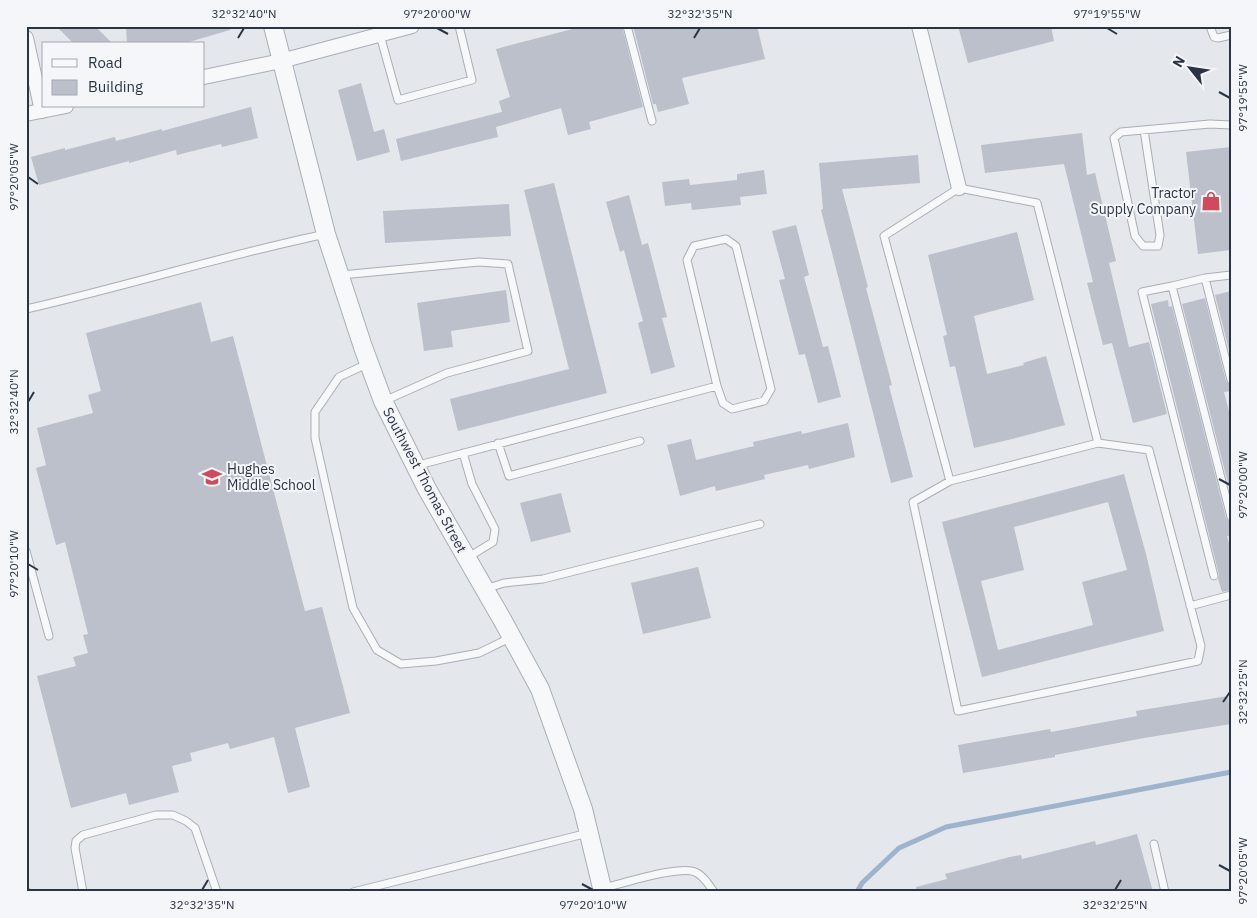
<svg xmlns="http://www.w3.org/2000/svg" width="1257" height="918" viewBox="0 0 1257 918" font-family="'IBM Plex Sans',sans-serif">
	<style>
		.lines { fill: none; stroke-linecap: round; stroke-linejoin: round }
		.stream { stroke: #9fb4cc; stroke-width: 5 }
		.building { fill: #bbc0ca; fill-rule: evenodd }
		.service-casing { stroke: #a9aeb7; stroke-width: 9 }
		.minor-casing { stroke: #a9aeb7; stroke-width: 16 }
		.tertiary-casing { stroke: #a9aeb7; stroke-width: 20 }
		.service { stroke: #f7f8fa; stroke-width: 7 }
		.minor { stroke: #f7f8fa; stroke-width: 14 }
		.tertiary { stroke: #f7f8fa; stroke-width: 18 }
		.ticks { fill: none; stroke: #2b3445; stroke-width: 2 }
		.labels { text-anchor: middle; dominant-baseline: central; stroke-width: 4; stroke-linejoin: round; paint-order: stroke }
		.poi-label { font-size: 14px; fill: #2b3445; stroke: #f4f6f9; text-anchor: end }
		.street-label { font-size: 14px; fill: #2b3445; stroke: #f4f6f9 }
		.neatline { fill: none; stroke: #2b3445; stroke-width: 2 }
		.ticks-label { font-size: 12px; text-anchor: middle; fill: #2b3445 }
	</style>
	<rect width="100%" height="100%" fill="#e4e7ec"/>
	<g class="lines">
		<path class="stream" d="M857,892L862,883L899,848L946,827L1231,772"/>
	</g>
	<path class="building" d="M56,26H95L113,44H74Z
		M126,26H229L230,30L182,44H127Z
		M584,26H622L643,107L589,122L591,129L568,135L561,108L496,127L498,137L401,161L396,139L502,112L499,101L510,97L496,49Z
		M633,26H757L765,59L682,78L689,104L658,112L656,104H653Z
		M958,26H1051L1054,41L968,63Z
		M361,83L374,132L384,129L390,152L357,161L338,90Z
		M251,107L258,138L222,147L221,144L177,155L176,150L129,163V161L39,185L31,157L65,148V150L115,137L116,141L162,129V131Z
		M1082,133L1087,175L1095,173L1116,261L1109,263L1129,347L1149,342L1167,414L1133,423L1112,343L1103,345L1087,283L1093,282L1064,164L985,173L981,145Z
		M1231,147V250L1198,254L1186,152Z
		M918,155L920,183L842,189L868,287L866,288L892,385L889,386L913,477L891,483L821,210L823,209L819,163Z
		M764,170L767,194L740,197L741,205L692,210L691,203L665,206L662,182L689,179L690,185L737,180V174Z
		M554,183L607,393L458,431L450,399L569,369L524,190Z
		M629,195L642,245L648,243L667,317L662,318L675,367L651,374L638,323L643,321L624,250L620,252L606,202Z
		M509,204L511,236L385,243L383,211Z
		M796,225L809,275L804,277L823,347L828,346L841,397L818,403L805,354L799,355L779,280L785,279L772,231Z
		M1017,232L1034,300L974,316L987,374L1024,365L1023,363L1046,356L1065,425L1012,439L974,448L955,366L950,367L943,336L947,335L928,255Z
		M506,290L510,322L451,331L453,347L424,351L417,303Z
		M1231,291V358L1215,295Z
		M1205,298L1226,381L1231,385V391L1224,392L1231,419V495L1182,304Z
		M1168,300L1169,307L1172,306L1226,518L1231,522V536H1227L1231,550V590L1222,592L1218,579L1219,575L1151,304Z
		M201,302L211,342L233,336L305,611L322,607L350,713L295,728L310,787L288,793L274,737L230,749L228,743L190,753L192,761L172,766L179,792L129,805L126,793L71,808L37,676L76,666L73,657L88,653L83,635L88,634L65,542L56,545L36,468L46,465L37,428L93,413L88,395L101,391L86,333Z
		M848,423L855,457L809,469L808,465L764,475L765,479L716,491L715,486L680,496L667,445L691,439L696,460L754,446L753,442L801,431L802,434Z
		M1124,474L1146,554L1164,631L982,677L942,522ZM1108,502L1127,570L1082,582L1093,625L998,650L981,581L1024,570L1014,527Z
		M561,493L571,532L531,542L520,503Z
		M698,567L711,618L643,634L631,583Z
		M1228,696L1231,724L1144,738L1055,755V757L963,773L958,745L1050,729L1051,732L1137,716L1136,711Z
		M1137,834L1153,892H916V887L947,879L945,874L1010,857L1021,855L1022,859L1095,841L1096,845Z"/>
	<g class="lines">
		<defs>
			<path id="service" d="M627,26L652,121
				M1210,26L1214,37L1218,38L1231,35
				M380,35L398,100L472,80L459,26
				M1144,130L1160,235L1158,246H1143L1135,236L1114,138L1121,132L1210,124L1231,125
				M959,188L1037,203L1098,443L1149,450L1201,646L1198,661L958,711L913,502L950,481L884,236Z
				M341,275L479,262L508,264L528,351L447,373L384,401
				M1205,278L1231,275
				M1172,286L1142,292L1214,576
				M26,309C127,286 225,255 326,234
				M369,363L339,377L315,412V438L353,608L377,650L401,664L436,661L479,653L512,637
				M1231,380L1205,278L1172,286L1231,517
				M498,443L509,476L640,441
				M463,453L472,484L495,529L493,542L467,558
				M415,466L717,386L723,403L732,409L764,401L771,389L736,246L726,239L694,246L687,260L717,386
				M950,481L1098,443
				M26,551L49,636
				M485,589L504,583L543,579L760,524
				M1190,606L1231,595
				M1154,844L1165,892
				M603,888C622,884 679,865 695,872C703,875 709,885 714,892
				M26,891L27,892
				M83,892L75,848L76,841L83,835L156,815H173L186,821L195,828L217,892
				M353,892L588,833"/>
			<path id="minor" d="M919,26L959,188
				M26,38L42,111
				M204,77L281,61L412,26
				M26,114L66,106"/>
			<path id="tertiary" d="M273,26L326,234L363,347L383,401L427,489L503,621L540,689L583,809L603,892"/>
		</defs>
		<use href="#service" class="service-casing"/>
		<use href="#minor" class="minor-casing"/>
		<use href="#tertiary" class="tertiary-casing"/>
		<use href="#service" class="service"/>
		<use href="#minor" class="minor"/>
		<use href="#tertiary" class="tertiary"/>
	</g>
	<path class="ticks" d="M437,28L448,34M1107,28L1117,34M238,38L244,28M694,38L700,28M1219,92L1230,98M28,177L38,184M28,402L34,392M1219,479L1230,485M28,564L38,570M1223,702L1230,692M1219,865L1230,871M582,884L593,890M202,890L208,880M1115,890L1121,880"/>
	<defs>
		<symbol id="shop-bare" viewBox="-9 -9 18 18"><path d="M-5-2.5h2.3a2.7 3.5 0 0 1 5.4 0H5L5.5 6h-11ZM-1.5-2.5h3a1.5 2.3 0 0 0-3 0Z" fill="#d1495b" stroke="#f4f6f9" stroke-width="2.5" paint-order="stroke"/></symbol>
		<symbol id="school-bare" viewBox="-9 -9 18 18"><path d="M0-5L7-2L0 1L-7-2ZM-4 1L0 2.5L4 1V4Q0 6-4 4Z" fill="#d1495b" stroke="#f4f6f9" stroke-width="2.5" paint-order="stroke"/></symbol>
	</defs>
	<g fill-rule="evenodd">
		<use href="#shop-bare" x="1197" y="187" width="28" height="28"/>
		<use href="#school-bare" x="198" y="463" width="28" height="28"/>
	</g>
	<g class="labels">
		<g class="poi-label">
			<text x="1196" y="193">Tractor<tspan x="1196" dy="16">Supply Company</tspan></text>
			<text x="227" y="469" text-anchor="start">Hughes<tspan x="227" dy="16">Middle School</tspan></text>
		</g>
		<g class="street-label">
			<text transform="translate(425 480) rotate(62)">Southwest Thomas Street</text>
		</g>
	</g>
	<rect width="1257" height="918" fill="none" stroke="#f4f6f9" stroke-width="55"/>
	<rect x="42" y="42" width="162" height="65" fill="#f4f6f9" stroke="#a4a8b1"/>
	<rect x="52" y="59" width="25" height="8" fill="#f7f8fa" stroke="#a4a8b1"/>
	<text x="88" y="68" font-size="15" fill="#2b3445">Road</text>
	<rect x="52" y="80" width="25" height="15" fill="#bbc0ca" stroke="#a4a8b1"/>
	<text x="88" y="92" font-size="15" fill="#2b3445">Building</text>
	<g transform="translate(1190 68) rotate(300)" stroke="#f4f6f9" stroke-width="4" paint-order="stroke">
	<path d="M0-4L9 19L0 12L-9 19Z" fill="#2b3445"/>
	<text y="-8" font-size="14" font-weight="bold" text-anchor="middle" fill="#2b3445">N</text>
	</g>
	<rect x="28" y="28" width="1202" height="862" class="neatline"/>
	<g class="ticks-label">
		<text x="244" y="18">32°32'40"N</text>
		<text x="437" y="18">97°20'00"W</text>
		<text x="700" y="18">32°32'35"N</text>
		<text x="1107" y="18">97°19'55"W</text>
		<text transform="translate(1243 98) rotate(-90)" y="4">97°19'55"W</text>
		<text transform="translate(14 177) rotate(-90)" y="4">97°20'05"W</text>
		<text transform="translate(14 402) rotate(-90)" y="4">32°32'40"N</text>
		<text transform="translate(1243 485) rotate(-90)" y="4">97°20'00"W</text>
		<text transform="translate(14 564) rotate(-90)" y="4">97°20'10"W</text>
		<text transform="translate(1243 692) rotate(-90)" y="4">32°32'25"N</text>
		<text transform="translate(1243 871) rotate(-90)" y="4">97°20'05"W</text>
		<text x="202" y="909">32°32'35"N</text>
		<text x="593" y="909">97°20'10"W</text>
		<text x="1115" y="909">32°32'25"N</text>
	</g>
</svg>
